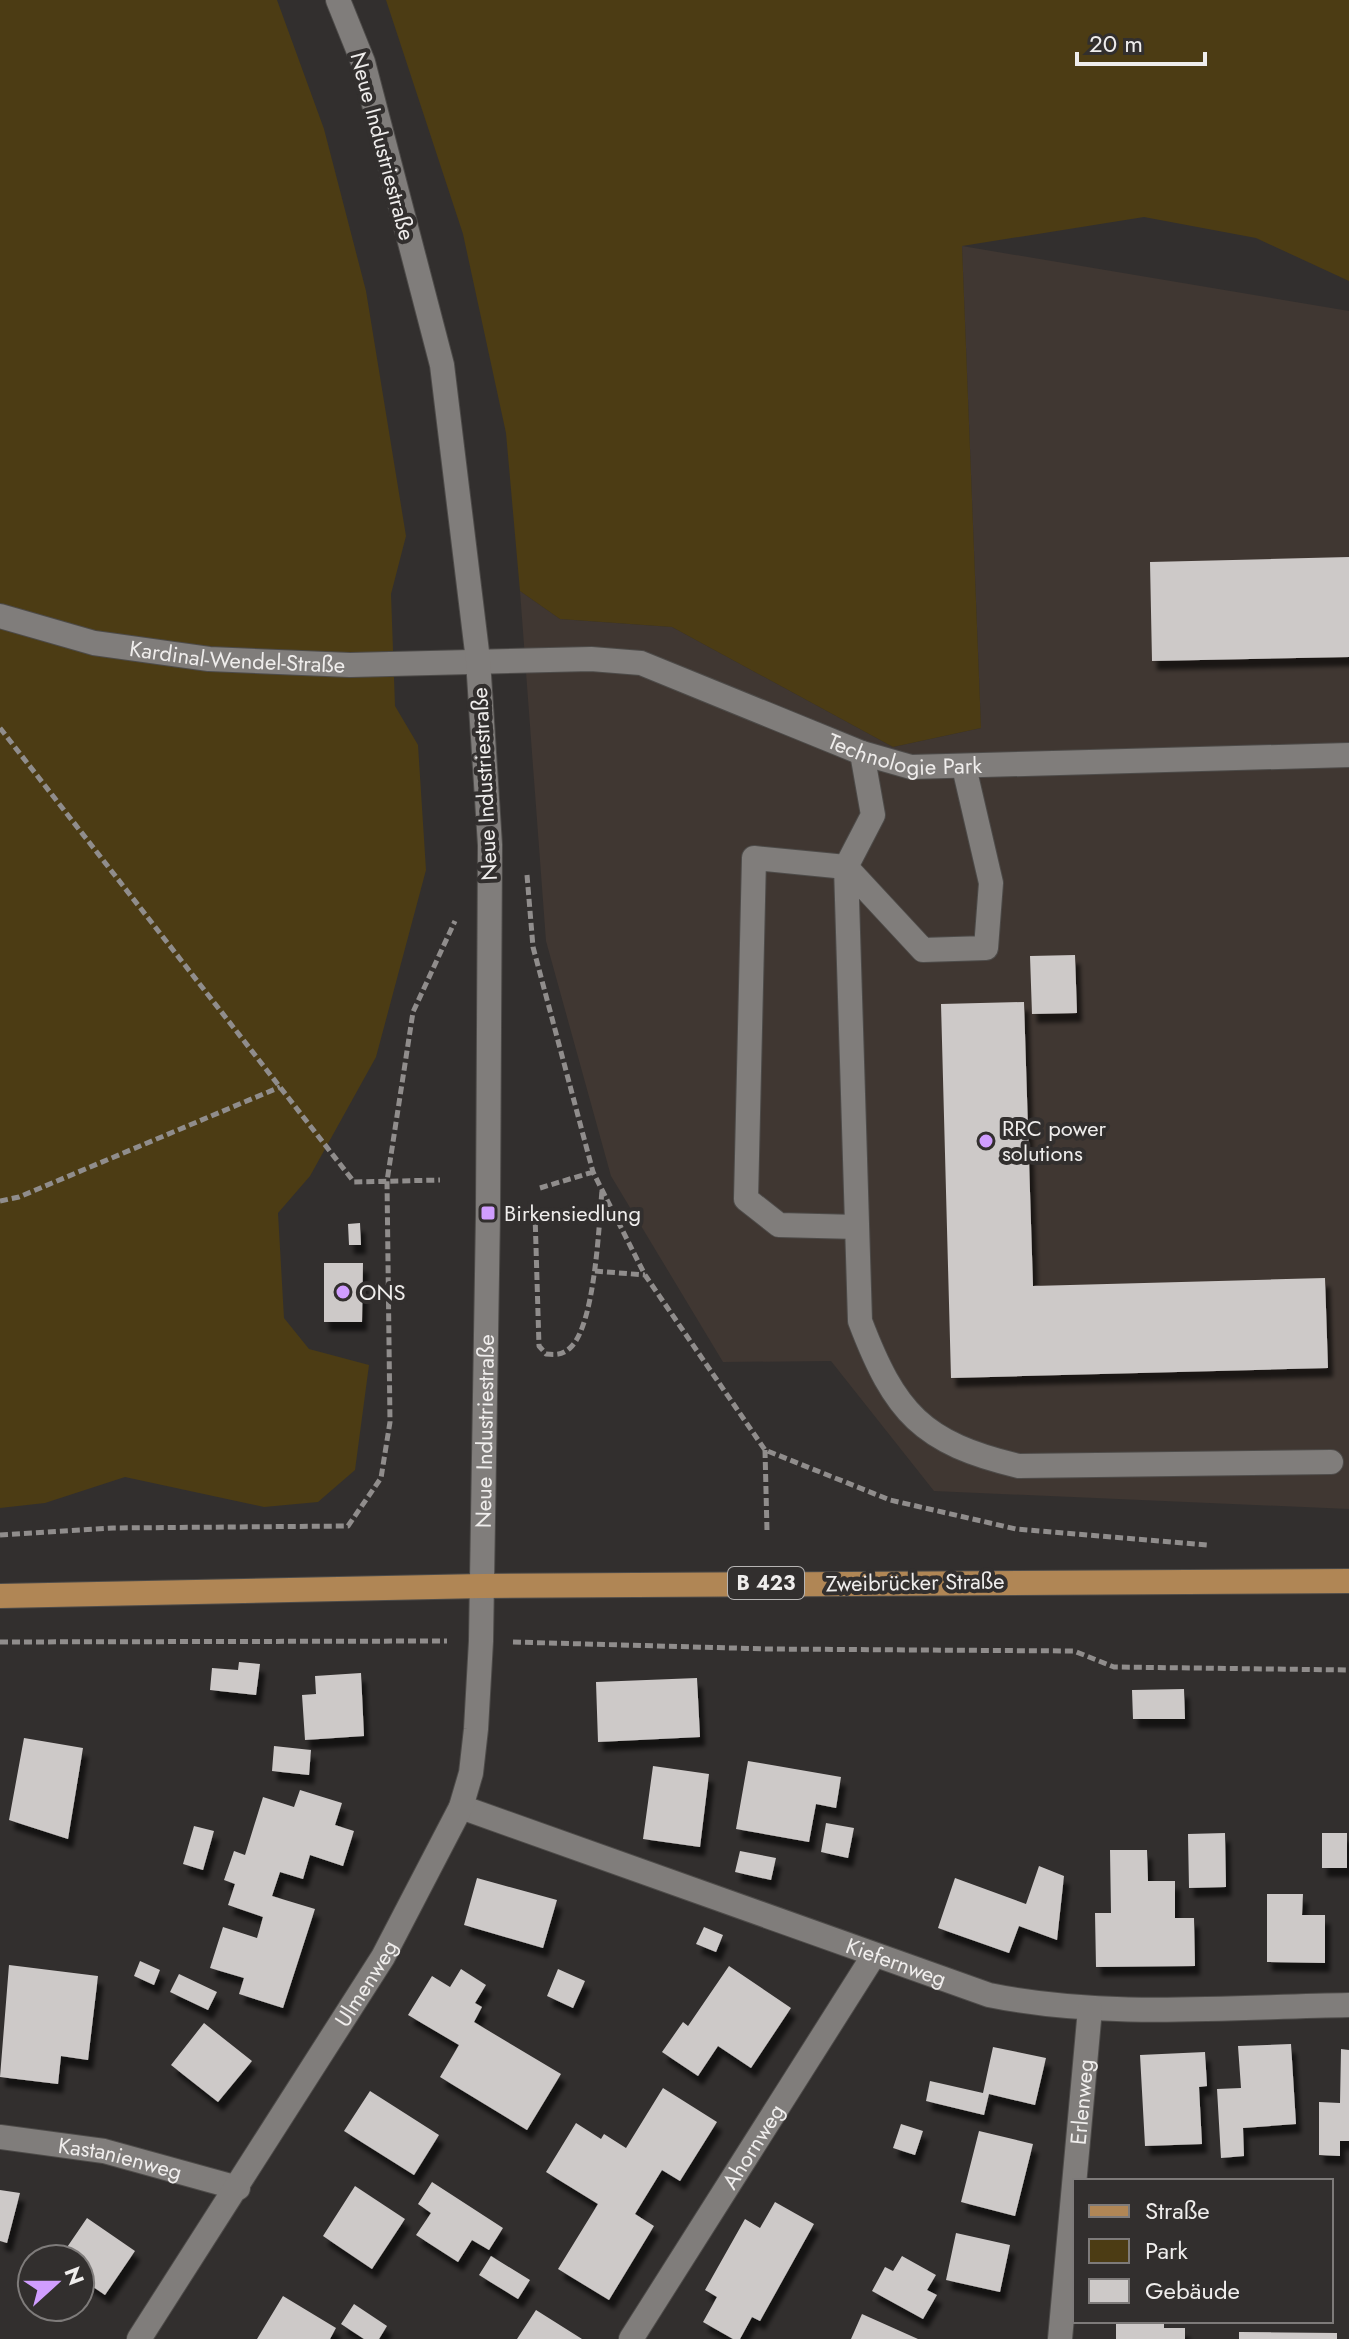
<svg xmlns="http://www.w3.org/2000/svg" width="1349" height="2339" viewBox="0 0 1349 2339" font-family="Jost,sans-serif">
	<style>
		.built { fill: #403732 }
		.green { fill: #4c3c14 }
		.building { fill: #cdc9c8; filter: url(#shadow) }
		.lines { fill: none; stroke-linecap: round; stroke-linejoin: round }
		.service-casing { stroke: #4d4b49; stroke-width: 26 }
		.minor-casing { stroke: #4d4b49; stroke-width: 26 }
		.primary-casing { stroke: #4d4b49; stroke-width: 26 }
		.path { stroke: #908d8c; stroke-width: 5; stroke-dasharray: 8 4; stroke-linecap: butt }
		.service { stroke: #807d7b; stroke-width: 24 }
		.minor { stroke: #807d7b; stroke-width: 24 }
		.primary { stroke: #b08655; stroke-width: 24 }
		.poi-dot { fill: #d09dff; stroke: #322f2e; stroke-width: 3 }
		.labels { text-anchor: middle; dominant-baseline: central; stroke-width: 8; stroke-linejoin: round; paint-order: stroke }
		.shield { fill: #322f2e; stroke: #b6b4b3; stroke-width: 2 }
		.shield-label { font-size: 20px; font-weight: bold; fill: #efedec }
		.street-label { font-size: 22px; fill: #efedec; stroke: #322f2e }
		.poi-label { font-size: 22px; fill: #efedec; stroke: #322f2e; text-anchor: start }
	</style>
	<defs>
		<filter id="shadow"><feDropShadow dx="5" dy="9" stdDeviation="2" flood-color="#0009"/></filter>
	</defs>
	<rect width="100%" height="100%" fill="#322f2e"/>
	<path class="built" d="M962,246L1349,311V1509L934,1491L831,1361L723,1362L611,1176L546,941L520,591L560,619L672,627L893,747L981,728Z"/>
	<path class="green" d="M0,0H277L324,129L366,291L406,536L391,594L395,706L418,745L426,870L376,1057L310,1176L278,1213L284,1318L309,1349L369,1365L355,1470L318,1502L264,1507L125,1477L45,1503L0,1508Z
		M386,0H1349V281L1256,238L1144,217L962,246L981,728L893,747L672,627L560,619L520,591L506,433L463,234Z"/>
	<path class="building" d="M1349,557V657L1152,661L1150,562Z
		M1075,955L1077,1013L1032,1014L1030,956Z
		M1024,1002L1033,1286L1325,1278L1328,1368L951,1378L941,1004Z
		M360,1223L361,1245H349L348,1224Z
		M324,1263H363L362,1322H324Z
		M239,1662L260,1664L256,1695L210,1690L212,1668L238,1670Z
		M361,1673L364,1736L305,1740L302,1695L316,1694L315,1676Z
		M697,1678L700,1737L598,1742L596,1682Z
		M1184,1689L1185,1719H1133L1132,1690Z
		M24,1738L83,1748L68,1839L9,1820Z
		M274,1746L311,1750L309,1775L272,1771Z
		M748,1761L841,1777L836,1808L816,1804L809,1842L736,1829Z
		M653,1766L709,1774L700,1847L643,1839Z
		M300,1790L342,1803L335,1825L354,1831L343,1866L310,1855L303,1879L280,1872L272,1896L315,1909L283,2008L239,1994L244,1978L210,1968L223,1927L257,1938L263,1917L228,1905L235,1884L224,1880L234,1851L245,1855L263,1797L294,1807Z
		M826,1823L854,1828L848,1858L821,1852Z
		M194,1826L214,1831L203,1870L183,1864Z
		M1225,1833L1226,1887L1189,1888L1188,1834Z
		M1322,1833H1347V1868H1322Z
		M1110,1850H1147L1148,1881H1175V1918H1194L1195,1966L1096,1967L1095,1913H1111Z
		M740,1851L776,1858L771,1880L735,1872Z
		M1039,1866L1064,1876L1057,1940L1019,1926L1009,1953L938,1928L955,1878L1026,1904Z
		M477,1878L557,1900L543,1948L464,1925Z
		M1267,1894H1303L1302,1915H1325V1963L1267,1962Z
		M704,1927L723,1935L716,1952L696,1944Z
		M140,1961L160,1970L154,1985L134,1976Z
		M9,1965L98,1976L88,2060L61,2056L58,2084L0,2077Z
		M729,1966L791,2008L751,2068L718,2046L698,2076L662,2052L683,2022L688,2026Z
		M461,1969L486,1985L475,2003L482,2007L474,2022L561,2074L527,2130L440,2077L459,2045L408,2015L432,1976L450,1987Z
		M558,1969L585,1981L573,2008L547,1996Z
		M179,1974L217,1992L208,2010L170,1992Z
		M204,2023L252,2061L218,2102L171,2065Z
		M1291,2044L1296,2124L1243,2128L1244,2156L1221,2158L1217,2089L1241,2088L1238,2046Z
		M993,2047L1046,2058L1035,2105L989,2094L984,2115L926,2101L930,2081L983,2093Z
		M1341,2049L1349,2050V2141H1340V2156L1319,2155V2102L1340,2103Z
		M1205,2052L1207,2086L1199,2087L1202,2144L1145,2146L1140,2055Z
		M663,2088L717,2122L680,2181L662,2170L635,2214L654,2226L609,2300L558,2269L598,2204L546,2172L576,2123L601,2139L604,2134L626,2148Z
		M370,2091L439,2135L414,2175L344,2131Z
		M901,2124L923,2131L915,2155L893,2148Z
		M979,2131L1033,2144L1015,2216L961,2202Z
		M432,2182L503,2228L489,2250L472,2240L458,2262L416,2235L431,2213L418,2204Z
		M355,2186L405,2219L372,2269L323,2236Z
		M0,2190L20,2193L7,2243L0,2241Z
		M775,2202L814,2224L760,2321L752,2317L740,2339H733L703,2322L717,2297L705,2290L745,2219L760,2228Z
		M87,2218L135,2251L105,2295L80,2278V2259H59Z
		M956,2233L1010,2245L1000,2292L946,2280Z
		M491,2256L530,2280L518,2299L479,2275Z
		M902,2256L936,2275L927,2290L937,2295L923,2319L872,2291L885,2267L893,2271Z
		M283,2296L336,2328L330,2339H257Z
		M354,2304L387,2326L379,2339H364L341,2324Z
		M536,2310L582,2339H517Z
		M862,2314L918,2339H851Z
		M1116,2321H1164V2328H1185V2339H1116Z
		M1239,2332L1337,2333V2339H1239Z"/>
	<g class="lines">
		<defs>
			<path id="service" d="M846,867L860,1321C895,1413 922,1443 1019,1466L1331,1462
				M846,867L923,950L986,948L991,883L964,767
				M857,1227L779,1225L746,1199L754,858L846,867L873,815L862,753"/>
			<g id="minor">
				<path id="s1" d="M0,616L94,643L209,659L350,665L591,659L641,663L862,753L911,767L1349,755"/>
				<path id="s2" d="M461,1807L989,1995C1106,2019 1229,2007 1349,2005"/>
				<path id="s3" d="M0,2137L104,2151L238,2188"/>
				<path id="s4" d="M139,2339L383,1957L461,1807L471,1773L476,1729L481,1641L488,1213L490,845L478,660L442,365L363,62L338,0"/>
				<path id="s5" d="M631,2339L874,1955"/>
				<path id="s6" d="M1060,2339L1090,2009"/>
			</g>
			<path id="primary" d="M0,1596L482,1586L1349,1581"/>
		</defs>
		<use href="#service" class="service-casing"/>
		<use href="#minor" class="minor-casing"/>
		<use href="#primary" class="primary-casing"/>
		<path class="path" d="M0,728L354,1182L440,1180
			M527,875L533,947L593,1172L645,1275L765,1450L890,1500L1016,1529L1208,1545
			M540,1188L593,1172
			M0,1201L19,1197L280,1087
			M521,1214H535L539,1346L546,1354C556,1355 562,1355 570,1348C595,1326 599,1224 602,1190
			M595,1271L645,1275
			M765,1450L767,1531
			M0,1535L113,1528L348,1526L381,1478L390,1422L387,1181L413,1012L455,921
			M0,1642L447,1641
			M513,1642L769,1649L1074,1651L1114,1667L1349,1670"/>
		<use href="#service" class="service"/>
		<use href="#minor" class="minor"/>
		<use href="#primary" class="primary"/>
	</g>
	<g class="poi-dot">
		<circle cx="986" cy="1141" r="8"/>
		<rect x="480" y="1205" width="16" height="16" rx="4"/>
		<circle cx="343" cy="1292" r="8"/>
	</g>
	<g class="labels">
		<rect class="shield" x="728" y="1567" width="76" height="32" rx="6"/>
		<g class="shield-label">
			<text x="766" y="1583">B 423</text>
		</g>
		<g class="street-label">
			<text transform="translate(383 146) rotate(75)">Neue Industriestraße</text>
			<text stroke="none"><textPath href="#s1" startOffset="242">Kardinal-Wendel-Straße</textPath></text>
			<text stroke="none"><textPath href="#s1" startOffset="928">Technologie Park</textPath></text>
			<text transform="translate(484 784) rotate(-93)">Neue Industriestraße</text>
			<text stroke="none"><textPath href="#s4" startOffset="1000">Neue Industriestraße</textPath></text>
			<text transform="translate(915 1582) rotate(-1)">Zweibrücker Straße</text>
			<text stroke="none"><textPath href="#s2" startOffset="462">Kiefernweg</textPath></text>
			<text stroke="none"><textPath href="#s4" startOffset="422">Ulmenweg</textPath></text>
			<text stroke="none"><textPath href="#s6" startOffset="238">Erlenweg</textPath></text>
			<text stroke="none"><textPath href="#s5" startOffset="228">Ahornweg</textPath></text>
			<text stroke="none"><textPath href="#s3" startOffset="122">Kastanienweg</textPath></text>
		</g>
		<g class="poi-label">
			<text x="1002" y="1128">RRC power<tspan x="1002" dy="25">solutions</tspan></text>
			<text x="504" y="1213">Birkensiedlung</text>
			<text x="359" y="1292">ONS</text>
		</g>
	</g>
	<rect x="1073" y="2179" width="260" height="144" fill="#322f2e" stroke="#7e7b7a" stroke-width="2"/>
	<rect x="1089" y="2205" width="40" height="12" fill="#b08655" stroke="#7e7b7a" stroke-width="2"/>
	<text x="1145" y="2219" font-size="24" fill="#efedec">Straße</text>
	<rect x="1089" y="2239" width="40" height="24" fill="#4c3c14" stroke="#7e7b7a" stroke-width="2"/>
	<text x="1145" y="2259" font-size="24" fill="#efedec">Park</text>
	<rect x="1089" y="2279" width="40" height="24" fill="#cdc9c8" stroke="#7e7b7a" stroke-width="2"/>
	<text x="1145" y="2299" font-size="24" fill="#efedec">Gebäude</text>
	<g transform="translate(56 2283) rotate(69)"><circle r="38" fill="#322f2e" stroke="#7e7b7a" stroke-width="2"/>
	<path d="M0-6L14 30L0 20L-14 30Z" fill="#d09dff"/>
	<text y="-12" font-size="22" font-weight="bold" text-anchor="middle" fill="#efedec">N</text>
	</g>
	<path d="M1077 52v12h128v-12" fill="none" stroke="#efedec" stroke-width="4"/>
	<text x="1089" y="52" font-size="24" fill="#efedec" stroke="#322f2e" stroke-width="6" paint-order="stroke">20 m</text>
</svg>
